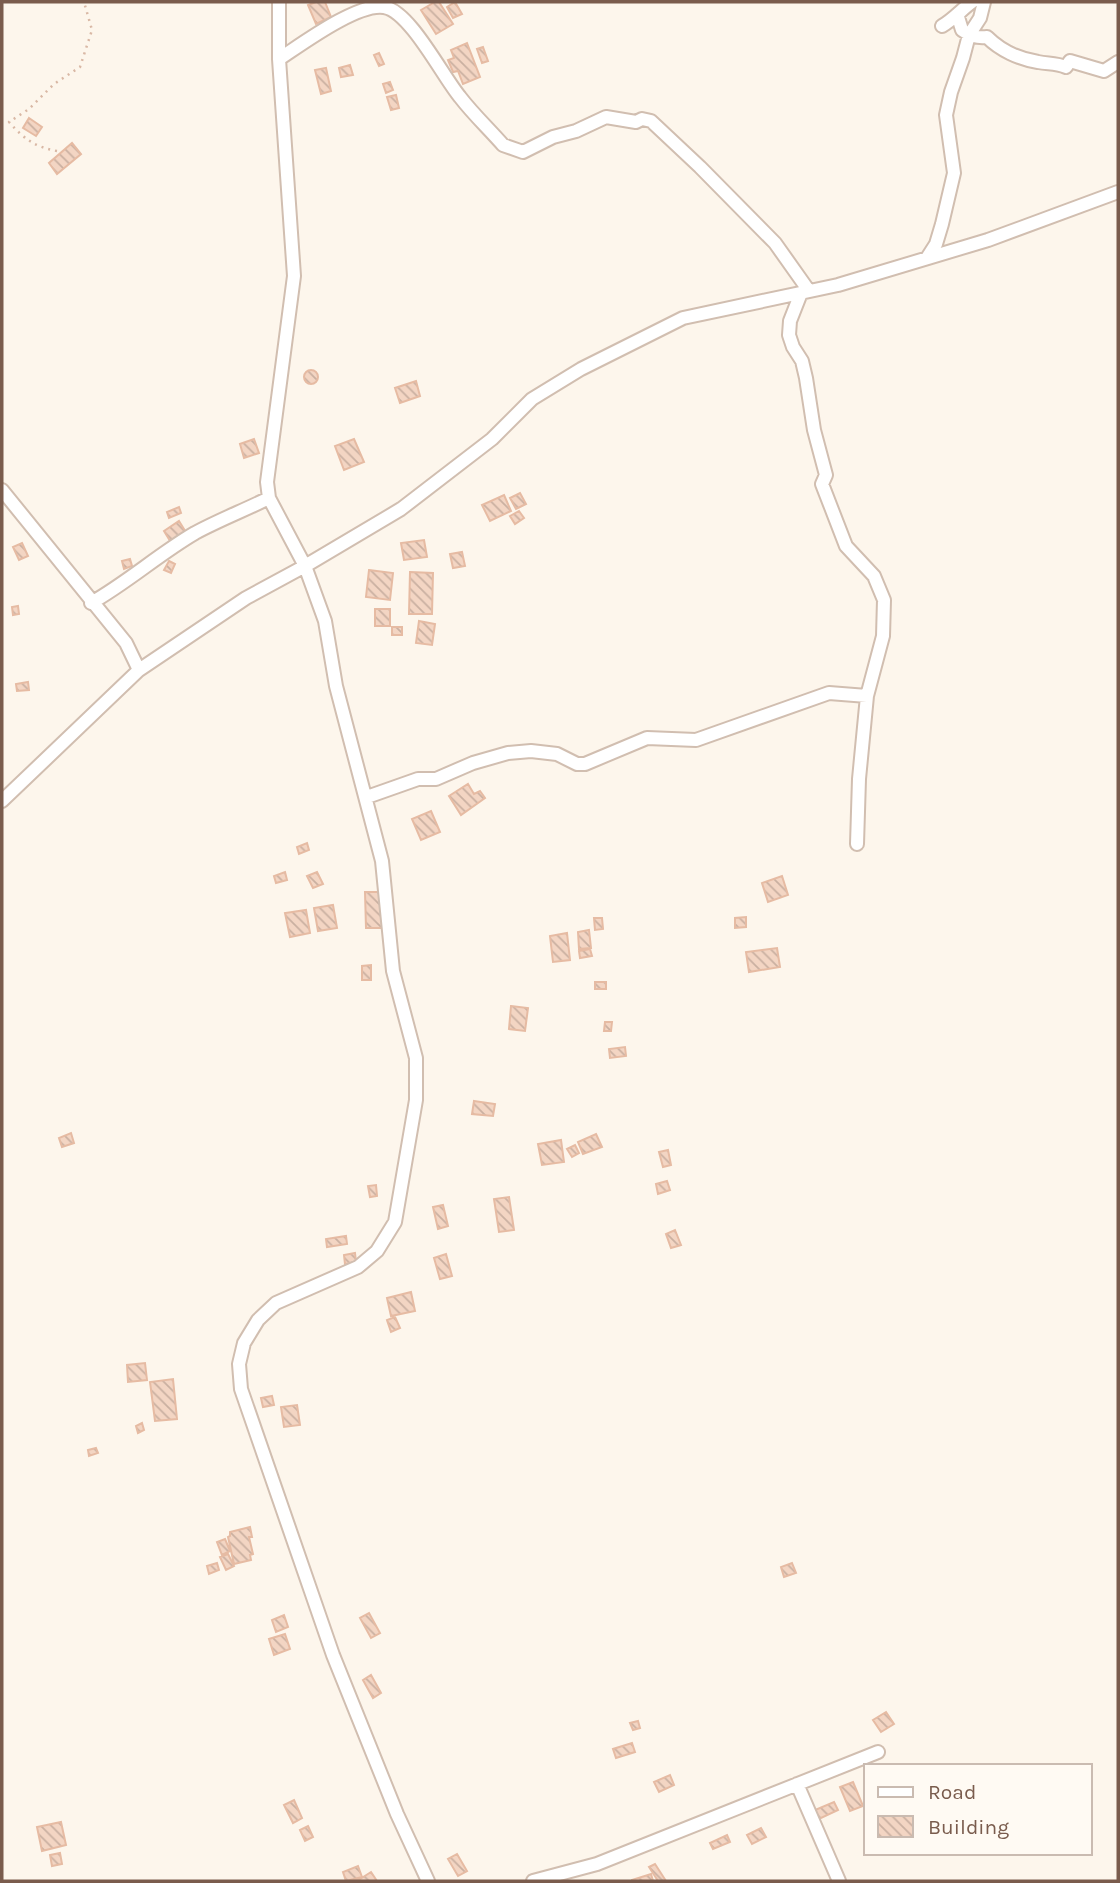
<svg xmlns="http://www.w3.org/2000/svg" width="1120" height="1883" viewBox="0 0 1120 1883" font-family="Karla,sans-serif">
	<style>
		.building { fill: url(#building-back-hatch); stroke: #e6bba3; stroke-width: 2 }
		.lines { fill: none; stroke-linecap: round; stroke-linejoin: round }
		.minor-casing { stroke: #d1beb0; stroke-width: 16 }
		.path { stroke: #d9b8a5; stroke-width: 2.5; stroke-dasharray: 2 5; stroke-linecap: butt }
		.minor { stroke: #fff; stroke-width: 12 }
	</style>
	<defs>
		<pattern id="building-back-hatch" width="6" height="6" patternUnits="userSpaceOnUse" patternTransform="scale(1.75)"><rect width="6" height="6" fill="#f3d5c3"/><path d="M-1 5l2 2M0 0l6 6M5-1l2 2" fill="none" stroke="#cab0a1"/></pattern>
	</defs>
	<rect width="100%" height="100%" fill="#fdf6ec"/>
	<path class="building" d="M316,2H325L331,17L316,24L308,5Z
		M435,2H439L453,24L436,34L421,10Z
		M455,2L462,14L453,18L447,7Z
		M467,43L480,77L463,84L458,71L453,72L448,60L454,58L451,50Z
		M483,47L488,61L482,63L477,49Z
		M379,53L384,64L379,66L374,55Z
		M350,65L353,75L341,77L339,68Z
		M326,68L331,91L321,94L315,70Z
		M390,82L393,90L386,93L383,84Z
		M396,95L399,108L391,110L387,97Z
		M29,118L42,127L36,136L23,128Z
		M72,143L81,154L57,174L49,163Z
		M304 377a7 7 0 1 1 14 0a7 7 0 1 1-14 0Z
		M416,381L420,396L400,403L395,388Z
		M254,439L259,453L244,458L240,444Z
		M354,439L364,462L344,470L335,446Z
		M520,493L526,504L516,509L510,498Z
		M504,495L511,511L490,521L482,505Z
		M179,507L181,513L169,518L167,512Z
		M519,511L524,518L515,524L510,516Z
		M179,521L187,534L172,544L164,531Z
		M424,540L427,557L404,560L401,543Z
		M22,543L28,556L19,560L13,547Z
		M462,552L465,566L453,568L450,554Z
		M130,559L132,566L124,569L122,561Z
		M169,561L175,564L171,573L164,570Z
		M369,570L393,573L390,600L366,597Z
		M410,572L433,573L432,614H409Z
		M18,606L19,614L13,615L12,607Z
		M375,609H390V626H375Z
		M419,621L435,624L432,645L416,643Z
		M392,627H402V635H392Z
		M28,682L29,690L17,691L16,684Z
		M468,784L474,794L480,791L485,798L461,815L449,796Z
		M431,811L440,832L421,840L412,819Z
		M307,843L309,850L299,854L297,847Z
		M285,872L287,880L276,883L274,876Z
		M317,872L323,884L313,888L307,876Z
		M782,876L788,895L768,902L762,883Z
		M365,892H381L382,928H366Z
		M333,905L337,928L318,931L314,908Z
		M306,910L310,933L290,937L285,913Z
		M746,917V927L735,928V918Z
		M594,918H602L603,929L595,930Z
		M589,930L591,948L579,949L578,932Z
		M567,933L570,960L553,962L550,936Z
		M777,948L780,967L749,972L746,952Z
		M590,949L592,956L580,958L579,951Z
		M371,965V980H362V966Z
		M595,982H606V989H595Z
		M511,1006L528,1008L525,1031L509,1029Z
		M605,1022H612L611,1031H604Z
		M625,1047L626,1056L610,1058L609,1049Z
		M474,1101L495,1104L493,1116L472,1114Z
		M71,1133L74,1143L62,1147L59,1138Z
		M596,1134L602,1147L583,1154L578,1142Z
		M561,1140L564,1162L542,1165L538,1144Z
		M575,1145L579,1153L572,1157L567,1149Z
		M668,1150L671,1165L663,1167L659,1152Z
		M667,1181L670,1190L658,1194L656,1184Z
		M376,1185L377,1196L370,1197L368,1186Z
		M509,1197L514,1230L499,1232L494,1199Z
		M443,1205L448,1226L438,1229L433,1207Z
		M675,1230L681,1245L671,1248L666,1234Z
		M346,1236L347,1244L327,1247L326,1239Z
		M355,1253L356,1262L345,1264L344,1255Z
		M446,1254L452,1276L440,1279L434,1258Z
		M411,1292L415,1311L391,1316L387,1298Z
		M395,1317L400,1328L391,1332L387,1320Z
		M145,1363L147,1380L128,1382L127,1365Z
		M173,1379L177,1419L155,1421L150,1382Z
		M272,1396L274,1405L263,1407L261,1398Z
		M297,1405L300,1425L284,1427L281,1407Z
		M142,1423L144,1430L138,1433L136,1426Z
		M96,1448L98,1453L89,1456L88,1450Z
		M250,1527L252,1537H249L253,1554L250,1555L251,1560L234,1564L228,1537L230,1536V1532Z
		M225,1539L230,1551L222,1555L217,1542Z
		M228,1554L234,1566L226,1570L220,1557Z
		M217,1563L219,1570L209,1574L207,1566Z
		M792,1563L796,1573L784,1577L781,1567Z
		M369,1613L380,1633L371,1638L360,1618Z
		M284,1615L288,1627L276,1632L272,1620Z
		M285,1634L290,1649L274,1655L269,1639Z
		M371,1675L381,1693L373,1698L363,1680Z
		M886,1712L894,1724L881,1732L873,1720Z
		M638,1721L640,1728L633,1730L630,1723Z
		M632,1743L635,1752L616,1758L613,1749Z
		M670,1775L674,1785L659,1792L654,1782Z
		M853,1782L863,1806L850,1811L840,1787Z
		M294,1800L302,1818L293,1823L284,1805Z
		M834,1802L838,1810L819,1819L815,1810Z
		M61,1822L66,1845L42,1851L37,1827Z
		M308,1826L313,1837L305,1841L300,1830Z
		M761,1828L766,1837L752,1844L747,1835Z
		M727,1835L730,1842L713,1849L710,1843Z
		M60,1853L62,1864L52,1866L50,1855Z
		M457,1854L467,1871L458,1876L448,1859Z
		M655,1864L666,1881H658L649,1867Z
		M358,1866L362,1877L346,1881L343,1872Z
		M371,1872L377,1881H357Z
		M651,1874L653,1881H632V1880Z"/>
	<g class="lines">
		<defs>
			<path id="minor" d="M279,2V59L294,276L267,482L269,498L305,566L325,621L336,686L382,861L393,971L416,1058V1100L395,1222L377,1251L358,1267L276,1303L258,1320L244,1343L239,1364L241,1389L333,1655L397,1814L428,1881
				M958,17L962,30C971,36 976,38 987,37C1000,50 1019,59 1038,62C1049,64 1056,63 1066,67L1070,61L1104,71L1118,62
				M942,26C954,19 961,10 972,2
				M279,59C302,44 357,3 384,7C410,11 443,77 460,97C473,114 489,129 503,145L523,152L553,137L576,131L606,117L636,122L642,119L651,121L700,167L775,243L809,291
				M927,258L936,244L942,224L954,173L946,115L951,92L963,58L969,35L980,18L984,2
				M801,293L790,321L789,335L793,347L802,361L806,378L814,430L826,475L822,484L846,546L874,576L884,600L883,636L867,696L859,779L857,844
				M2,490L126,643L139,670
				M91,603C128,582 159,554 195,533C219,520 245,510 269,498
				M367,797L418,779H436L473,763L508,753L531,751L557,754L577,764H585L647,738L696,740L829,693L867,696
				M2,801L139,670L246,598L305,566L401,509L492,439L532,399L581,369L683,318L838,285L988,240L1118,192
				M797,1784L839,1881
				M533,1881L597,1864L878,1752"/>
		</defs>
		<use href="#minor" class="minor-casing"/>
		<path class="path" d="M57,151C35,147 24,139 9,122L29,109L54,84L80,67L92,30L84,2"/>
		<use href="#minor" class="minor"/>
	</g>
	<rect width="1120" height="1883" fill="none" stroke="#7a5c4d" stroke-width="7"/>
	<rect x="864" y="1764" width="228" height="91" fill="#fffaf3" stroke="#cabbb1" stroke-width="2"/>
	<rect x="878" y="1787" width="35" height="10" fill="#ffffff" stroke="#cabbb1" stroke-width="2"/>
	<text x="928" y="1799" font-size="21" fill="#7a5c4d">Road</text>
	<rect x="878" y="1816" width="35" height="21" fill="url(#building-back-hatch)" stroke="#cabbb1" stroke-width="2"/>
	<text x="928" y="1834" font-size="21" fill="#7a5c4d">Building</text>
</svg>
